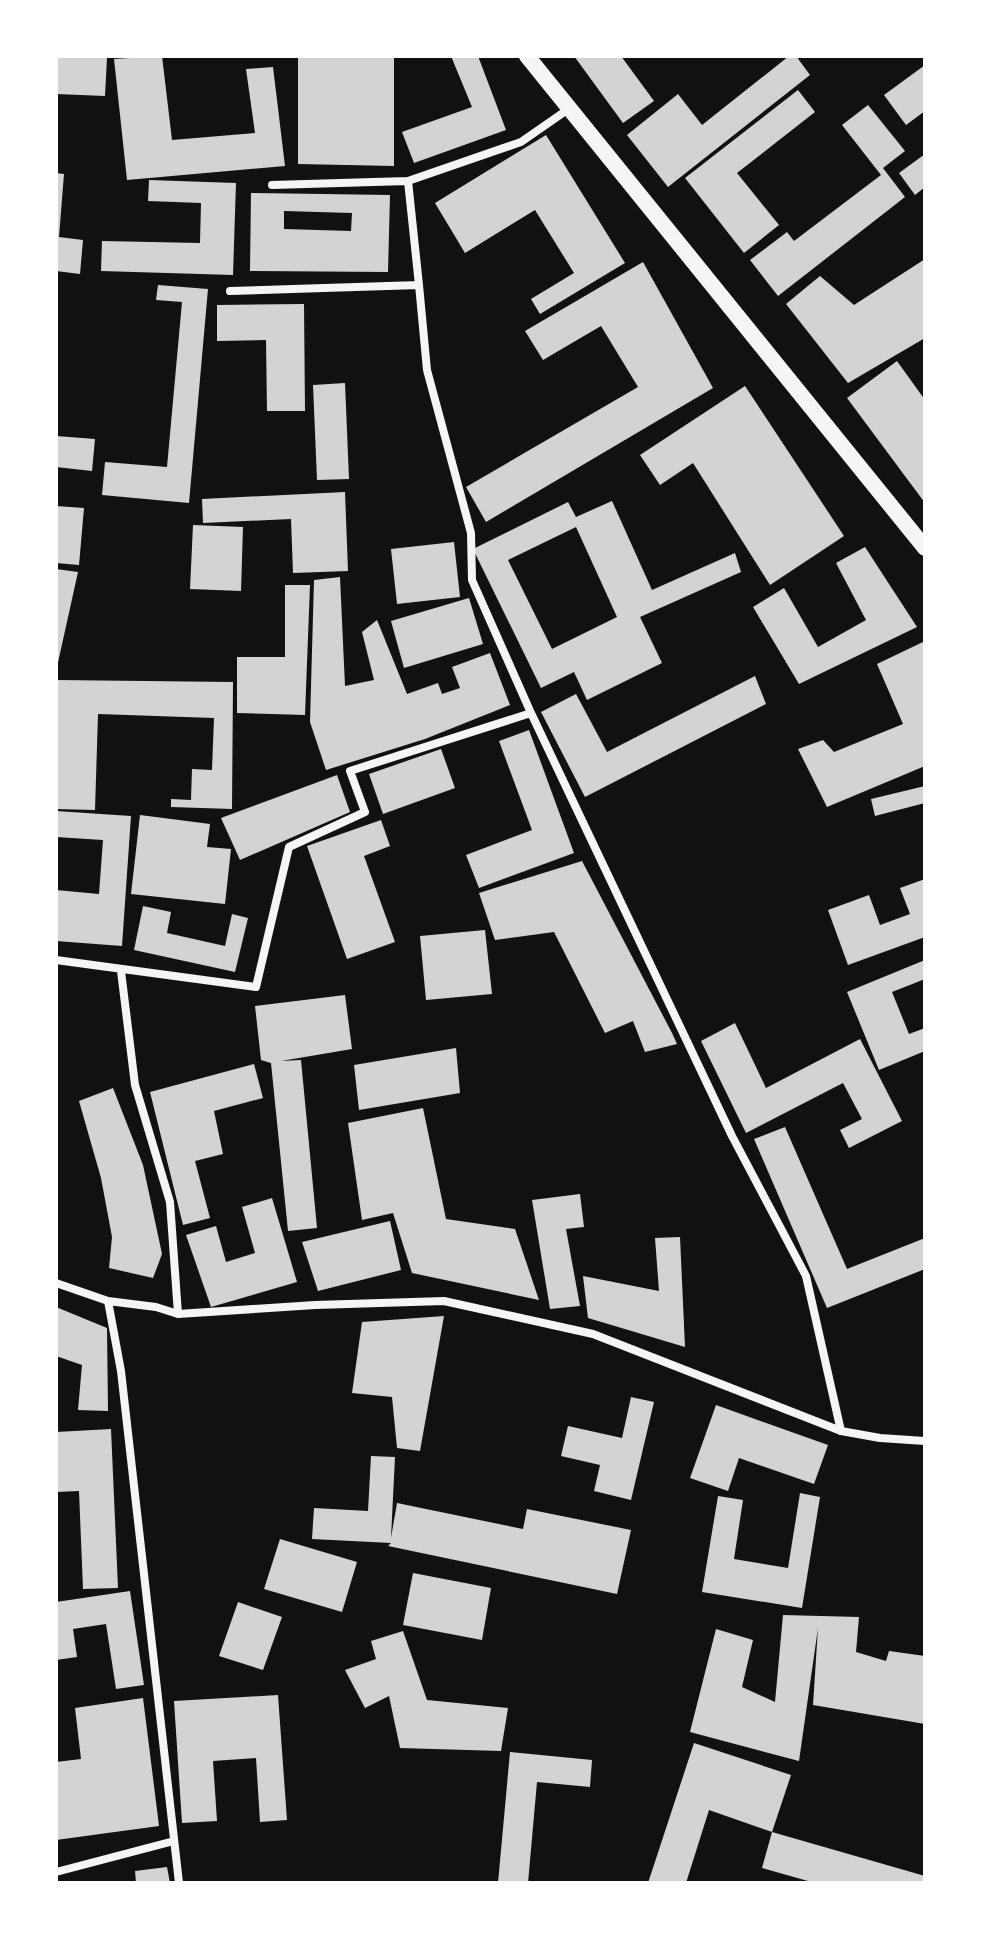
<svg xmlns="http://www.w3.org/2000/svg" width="981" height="1939" viewBox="0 0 981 1939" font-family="Signika,sans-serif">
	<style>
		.building { fill: #d3d3d3; fill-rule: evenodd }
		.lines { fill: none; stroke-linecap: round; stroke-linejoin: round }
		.minor { stroke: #f5f5f5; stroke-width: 8 }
		.secondary { stroke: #f5f5f5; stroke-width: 16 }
	</style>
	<rect width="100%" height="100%" fill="#111"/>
	<path class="building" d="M56,56L107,58L105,96L56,94Z
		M162,56L172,140L255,133L246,69L273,67L285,166L127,180L114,59Z
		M298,56H394V166L298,164Z
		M451,56H478L506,130L414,163L402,132L472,107Z
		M574,56H621L654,101L623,123Z
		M789,56H796L810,75L668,187L627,135L678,94L702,125Z
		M925,65V111L906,125L884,95Z
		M798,90L815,112L737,173L779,225L744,253L685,178Z
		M868,105L905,151L883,168L905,197L778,296L750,260L787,232L794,241L881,175L842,125Z
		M546,135L625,263L540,314L531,299L574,273L535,210L465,253L435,203Z
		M925,154V187L915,195L899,173Z
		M56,173L64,174L59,237L83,240L80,274L56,271Z
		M149,180L236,183L233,275L101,271L102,241L200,243L201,203L148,201Z
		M251,193L390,195L388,272L250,271ZM284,211L352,213L351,231L284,229Z
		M925,259V338L848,383L786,304L820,276L854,305Z
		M643,262L713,388L486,522L466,487L638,387L601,326L543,360L525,331Z
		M158,285L208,289L189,503L102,495L105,462L167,467L182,302L156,300Z
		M304,304L305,411H267L266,340L217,341V305Z
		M897,361L925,400V503L847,398Z
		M345,383L349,479L317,480L313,385Z
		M745,386L844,536L770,585L693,463L660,485L640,455Z
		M56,436L95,439L92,471L56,467Z
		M345,492L348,571L293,573L291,519L203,523L202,499Z
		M612,501L652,590L735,553L741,572L640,617L662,663L587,700L574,672L541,688L473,549L568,502L576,517ZM576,527L617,617L552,649L508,560Z
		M56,506L84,508L79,565L56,563Z
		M193,525L243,527L241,591L190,589Z
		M454,542L460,597L397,604L391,549Z
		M865,547L917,627L799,684L753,607L784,588L818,647L866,620L836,563Z
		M56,569L78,572L57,667H56Z
		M340,577L345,686L374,680L362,632L377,620L407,694L438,683L442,694L460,688L452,667L490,653L510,705L425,739L326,770L310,722L314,580Z
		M285,585H310L305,715L237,713V657H285Z
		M469,598L483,644L404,668L391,621Z
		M925,641V766L827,807L798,749L823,740L834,752L903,724L877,664Z
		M755,676L766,704L585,797L541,712L576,694L607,752Z
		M56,680L233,682L232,809L171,807V799L191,800L192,769L212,770L214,718L98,714L95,810L56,809Z
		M529,730L574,853L479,888L466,855L532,830L499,741Z
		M441,749L455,788L383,814L369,774Z
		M337,775L350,812L240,860L221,818Z
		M925,786V803L875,816L871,799Z
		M56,811L131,816L122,946L56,941V890L99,894L103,840L56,837Z
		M140,815L210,824L207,847L231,849L225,904L131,894Z
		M381,820L390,846L364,856L395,942L347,959L307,846Z
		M582,861L672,1033L677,1044L645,1052L633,1021L605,1033L554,932L495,940L479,893Z
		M925,879V937L848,965L828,910L869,895L880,925L910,914L900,888Z
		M143,906L171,912L167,933L225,946L232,914L248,918L235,972L134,950Z
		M485,930L492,994L426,1000L420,936Z
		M925,960V979L892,992L909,1034L925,1028V1051L879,1070L847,992Z
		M345,995L352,1049L281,1061L301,1060L317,1228L288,1231L271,1063L261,1060L255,1006Z
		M735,1023L766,1088L860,1039L902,1121L849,1148L840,1130L862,1119L843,1083L746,1133L701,1041Z
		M456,1048L460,1093L359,1110L354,1065Z
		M254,1064L263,1098L214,1111L223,1154L195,1161L210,1218L183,1225L150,1092Z
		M113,1088L143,1165L162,1254L153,1278L109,1268L112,1237L101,1178L79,1101Z
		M423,1108L446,1219L515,1229L539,1300L412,1273L393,1213L362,1220L348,1123Z
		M785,1127L847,1269L925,1238V1269L827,1308L754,1139Z
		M580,1194L584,1227L566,1229L580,1306L550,1309L532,1200Z
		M272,1198L297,1282L211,1307L186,1235L216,1226L226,1262L255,1253L242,1207Z
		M390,1221L401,1270L318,1291L302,1242Z
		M680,1237L685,1347L588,1318L583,1276L659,1291L655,1238Z
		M56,1307L107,1328L108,1411L78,1410L82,1365L56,1356Z
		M444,1316L420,1451L397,1448L392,1397L352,1393L362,1322Z
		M631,1397L654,1402L631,1500L594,1491L600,1465L561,1456L568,1426L622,1438Z
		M716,1405L828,1445L814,1484L739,1458L728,1491L690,1478Z
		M111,1429L118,1588L83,1589L79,1491L56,1492V1432Z
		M371,1456L395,1457L391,1538L397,1503L523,1529L527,1509L631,1530L617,1594L388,1546L391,1543L312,1539L314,1508L368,1511Z
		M800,1493L820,1497L802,1608L702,1592L718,1496L743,1500L734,1559L788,1568Z
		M280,1539L357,1562L342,1612L264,1589Z
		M413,1573L491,1588L482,1640L403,1625Z
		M130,1591L144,1685L116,1689L106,1624L73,1629L77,1657L56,1660V1602Z
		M238,1602L282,1617L263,1670L219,1656Z
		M783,1615L859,1617L856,1652L886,1661L889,1651L925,1656V1724L813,1705L818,1628L799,1761L690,1732L716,1629L753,1640L742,1687L775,1702Z
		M403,1631L427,1700L508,1708L501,1751L400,1748L389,1696L365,1708L345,1670L376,1659L371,1641Z
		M278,1695L287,1820L260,1822L256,1758L213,1761L217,1821L182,1823L174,1701Z
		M143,1698L159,1826L56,1840V1762L81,1759L75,1708Z
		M694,1743L791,1775L772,1832L709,1810L686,1883H648Z
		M510,1752L592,1760L590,1787L537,1782L528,1883H498Z
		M772,1832L925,1876V1883H815L762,1868Z
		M167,1867L170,1883H136L135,1871Z"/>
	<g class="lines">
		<path class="minor" d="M408,181L521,142L570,108
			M272,185L408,181L419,285
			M230,291L419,285L427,370L471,533L472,580L531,713
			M56,960L256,987L289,847L365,812L350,771L531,713L732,1136L806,1276L841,1431
			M121,971L135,1085L170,1202L178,1314
			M56,1283L108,1301L156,1307L178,1314L315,1305L444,1301L593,1334L841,1431L880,1438L925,1441
			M108,1301L121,1371L179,1883
			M56,1872L174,1841"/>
		<path class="secondary" d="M527,56L925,548"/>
	</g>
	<rect width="981" height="1939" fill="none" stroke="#ffffff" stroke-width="116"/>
</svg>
